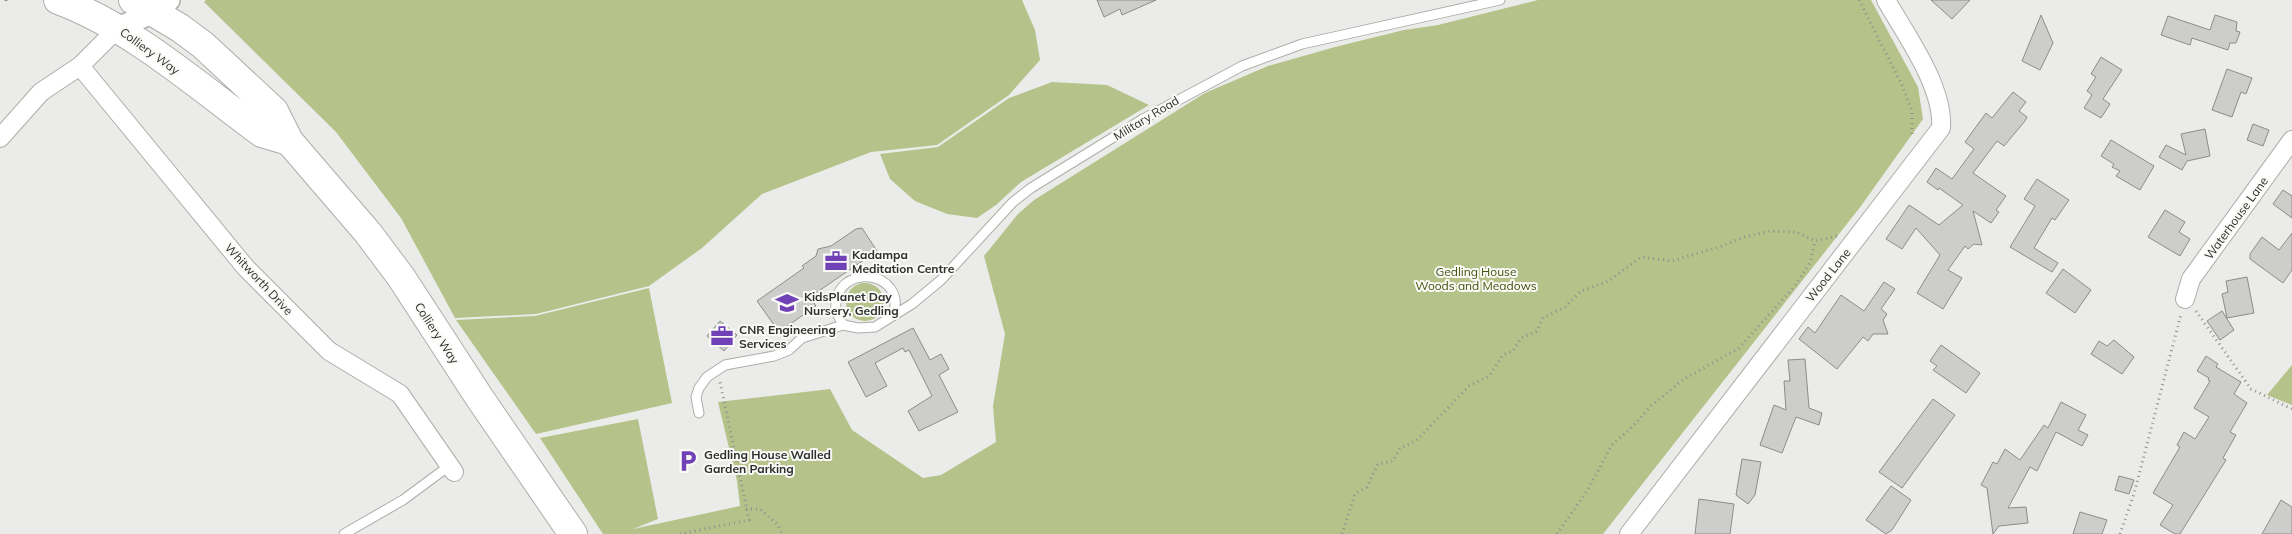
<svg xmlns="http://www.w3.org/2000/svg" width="2292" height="534" viewBox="0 0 2292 534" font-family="Mulish,sans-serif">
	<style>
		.green { fill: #b5c289 }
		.building { fill: #cdcecb; stroke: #8c8d8a }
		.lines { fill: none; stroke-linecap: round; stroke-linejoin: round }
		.service-casing { stroke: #adadaa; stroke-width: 11 }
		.minor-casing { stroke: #adadaa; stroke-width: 20 }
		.tertiary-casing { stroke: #adadaa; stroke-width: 24 }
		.primary-casing { stroke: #adadaa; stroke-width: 30 }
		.path { stroke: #90908e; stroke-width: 3; stroke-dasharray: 1 4; stroke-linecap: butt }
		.service { stroke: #fff; stroke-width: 9 }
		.minor { stroke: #fff; stroke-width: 18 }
		.tertiary { stroke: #fff; stroke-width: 21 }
		.primary { stroke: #fff; stroke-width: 28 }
		.labels { text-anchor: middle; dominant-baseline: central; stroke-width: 4; stroke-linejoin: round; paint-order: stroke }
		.street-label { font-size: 12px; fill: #2f2f2e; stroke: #f9f9f6 }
		.poi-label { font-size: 12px; font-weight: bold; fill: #2f2f2e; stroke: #f9f9f6; text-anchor: start }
		.park-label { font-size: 12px; fill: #47520d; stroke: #f9f9f6 }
	</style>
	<rect width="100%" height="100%" fill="#ebece9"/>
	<path class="green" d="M206,0H1022L1035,30L1040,60L1009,95L937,145L871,152L762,194L702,248L649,286L536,314L455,318L401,218L336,132L204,2Z
		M1538,0H1871L1918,87L1923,119L1861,206L1603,534H603L540,438L638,419L658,519L633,529L740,506L737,481L718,402L830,389L852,430L923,478L941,475L996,442L993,406L1005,334L984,256L1018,214L1034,200L1205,93L1268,66L1335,47L1404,30L1438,25Z
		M1052,82L1107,85L1149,105L1021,182L996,205L977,218L947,214L915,201L890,179L880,154L938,147L1009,98Z
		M846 302a19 19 0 1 1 38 0a19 19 0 1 1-38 0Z
		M649,288L672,403L536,434L456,320L535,316Z
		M2292,365V405L2267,395Z"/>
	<path class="building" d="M1097,0H1156L1122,15L1120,9L1104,17Z
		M1931,0H1970L1952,19Z
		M2041,15L2053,43L2040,70L2022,61Z
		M2215,15L2237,22L2236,31L2240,32L2236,43H2230L2228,50L2192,38L2190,45L2161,35L2168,16L2210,30Z
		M2101,57L2122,70L2103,99L2110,104L2101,118L2084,108L2092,95L2087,91L2096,77L2091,74Z
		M2227,69L2252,78L2246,94L2241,92L2232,117L2212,110Z
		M2013,92L2026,102L2019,111L2027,117L2025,121L2004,146L1997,141L1973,173L2006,196L1996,210L1999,212L1991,223L1973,211L1982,245L1974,244L1968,249L1965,246L1948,270L1962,278L1943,309L1917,293L1940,255L1916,228L1902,249L1886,239L1909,205L1939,225L1963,205L1939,188L1938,190L1927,182L1936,168L1952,179L1974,149L1965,142L1986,113L1992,118Z
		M2253,124L2269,130L2263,146L2247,140Z
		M2205,129L2210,156L2187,161L2182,170L2159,157L2166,145L2186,155L2181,134Z
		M2111,140L2154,166L2140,190L2116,176L2120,171L2112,167L2114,164L2101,156Z
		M2037,179L2069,200L2055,220L2052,218L2034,248L2058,263L2052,272L2010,247L2035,206L2024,199Z
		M2283,190L2292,196V218L2273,204Z
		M2165,210L2185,222L2179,232L2190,239L2180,256L2148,237Z
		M862,228L877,251L810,297L816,306L779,332L757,301L804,268L802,266L816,256L818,249L831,246L856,229Z
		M2292,233V270L2283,283L2250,259V254L2262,237L2279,250Z
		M2063,269L2091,290L2075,313L2046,293Z
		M2247,277L2254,313L2227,318L2222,294L2228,292L2226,281Z
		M1884,282L1895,289L1881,309L1887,314L1883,320L1888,334H1873L1868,341L1863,337L1837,369L1799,339L1808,327L1815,333L1841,295L1864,311Z
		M2222,311L2234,330L2220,340L2207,321Z
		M720,321L737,335L724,351L707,336Z
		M913,328L930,360L941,354L949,369L939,375L958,412L919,431L908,411L932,396L909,350L905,352L903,348L875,363L887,386L866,397L848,362Z
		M2114,340L2134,357L2122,374L2091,354L2099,341L2107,346Z
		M1941,345L1980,373L1966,393L1933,370L1937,366L1930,361Z
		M2206,356L2218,364L2216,367L2241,382L2234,394L2247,403L2230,432L2236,435L2223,458L2226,460L2180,534H2175L2160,525L2173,505L2153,493L2180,447L2177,445L2184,432L2195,439L2209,417L2194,408L2210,381L2208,380L2209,378L2197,371Z
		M1805,359L1809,408L1822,413L1819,425L1796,417L1782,453L1760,445L1774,405L1786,410L1784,381H1790L1788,360Z
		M1933,399L1955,415L1902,488L1879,472Z
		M2061,402L2086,415L2078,430L2088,435L2082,446L2056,432L2037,471L2030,467L2008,508L2026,507L2028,523L1999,526L1993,534L1987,488L1981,485L1993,462L1997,464L2005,449L2020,460L2044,425L2048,428Z
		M1742,459L1761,462L1755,495L1748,504L1736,495Z
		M2119,476L2134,480L2129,494L2115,490Z
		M1891,486L1911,500L1892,530L1886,534L1866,520Z
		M1699,499L1734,504L1730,534H1695Z
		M2281,500L2292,507V534H2262Z
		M2080,512L2107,520L2102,534H2073Z"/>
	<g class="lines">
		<defs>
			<path id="service" d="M843,325C841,320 837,315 836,310C832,270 888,266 895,299C896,304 894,310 894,315
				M699,413L696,397L699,388L707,377L725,365L774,356L789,350L802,338L843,325L858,328L875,327L912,304L941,280L1013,202L1031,188L1143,119L1242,66L1302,44L1500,0
				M344,534L403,500L449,466"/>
			<path id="minor" d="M80,66L246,268L329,351L400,394L454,472
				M0,138L41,92L80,66L118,28
				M2185,299L2191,279L2292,140
				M1629,534L1941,128C1944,87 1906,35 1886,0"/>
			<path id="tertiary" d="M118,28L154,12L169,0"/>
			<path id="primary" d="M58,0C133,28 198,86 262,133L289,141
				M133,0L180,28L203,45L274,111L289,141L368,233L401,277L479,397L573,534"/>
		</defs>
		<use href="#service" class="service-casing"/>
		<use href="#minor" class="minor-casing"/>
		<use href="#tertiary" class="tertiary-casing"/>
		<use href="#primary" class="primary-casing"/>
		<path class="path" d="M6,0V2
			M1859,0L1902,85L1912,111V137
			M2196,311L2251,389L2292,409
			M746,509H760L778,525L782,534
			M680,534L749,520L720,382
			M1342,534L1355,494L1367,487L1378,464L1393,461L1400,448L1416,441L1469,386L1489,376L1503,355L1513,351L1521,338L1537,331L1543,318L1565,307L1581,291L1609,281L1641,257L1672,261L1719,247L1744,237L1771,231L1796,232L1815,241L1837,236
			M1557,534L1587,491L1612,445L1633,426L1651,406L1684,379L1739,348L1794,287L1810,263L1815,241
			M2120,534L2134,494L2181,314"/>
		<use href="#service" class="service"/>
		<use href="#minor" class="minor"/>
		<use href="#tertiary" class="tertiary"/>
		<use href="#primary" class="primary"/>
	</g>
	<defs>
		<symbol id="office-bare" viewBox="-9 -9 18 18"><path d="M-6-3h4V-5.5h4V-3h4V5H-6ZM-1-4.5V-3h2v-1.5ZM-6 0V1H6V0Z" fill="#7141b8" stroke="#f9f9f6" stroke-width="2.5" paint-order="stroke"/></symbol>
		<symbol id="school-bare" viewBox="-9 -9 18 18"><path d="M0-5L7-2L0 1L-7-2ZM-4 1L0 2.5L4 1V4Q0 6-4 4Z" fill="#7141b8" stroke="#f9f9f6" stroke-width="2.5" paint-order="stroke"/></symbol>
		<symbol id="parking-bare" viewBox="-9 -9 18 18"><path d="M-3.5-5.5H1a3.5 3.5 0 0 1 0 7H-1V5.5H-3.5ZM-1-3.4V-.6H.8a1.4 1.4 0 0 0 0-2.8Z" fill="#7141b8" stroke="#f9f9f6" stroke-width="2.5" paint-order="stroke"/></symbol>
	</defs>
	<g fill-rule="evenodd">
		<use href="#office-bare" x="820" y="245" width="32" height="32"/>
		<use href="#school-bare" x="771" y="287" width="32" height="32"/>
		<use href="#office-bare" x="706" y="320" width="32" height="32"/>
		<use href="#parking-bare" x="672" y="445" width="32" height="32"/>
	</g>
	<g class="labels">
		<g class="street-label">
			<text transform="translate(150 51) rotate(36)">Colliery Way</text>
			<text transform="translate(1146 118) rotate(-31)">Military Road</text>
			<text transform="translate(2236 218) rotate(-54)">Waterhouse Lane</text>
			<text transform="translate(1828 275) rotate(-52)">Wood Lane</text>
			<text transform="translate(259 279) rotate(47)">Whitworth Drive</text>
			<text transform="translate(437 333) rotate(57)">Colliery Way</text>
		</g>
		<g class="poi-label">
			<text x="852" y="254">Kadampa<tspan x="852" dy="14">Meditation Centre</tspan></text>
			<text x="804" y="296">KidsPlanet Day<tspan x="804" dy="14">Nursery, Gedling</tspan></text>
			<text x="739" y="329">CNR Engineering<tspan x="739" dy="14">Services</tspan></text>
			<text x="704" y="454">Gedling House Walled<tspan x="704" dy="14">Garden Parking</tspan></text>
		</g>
		<g class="park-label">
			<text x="1476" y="271">Gedling House<tspan x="1476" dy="14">Woods and Meadows</tspan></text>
		</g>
	</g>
</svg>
